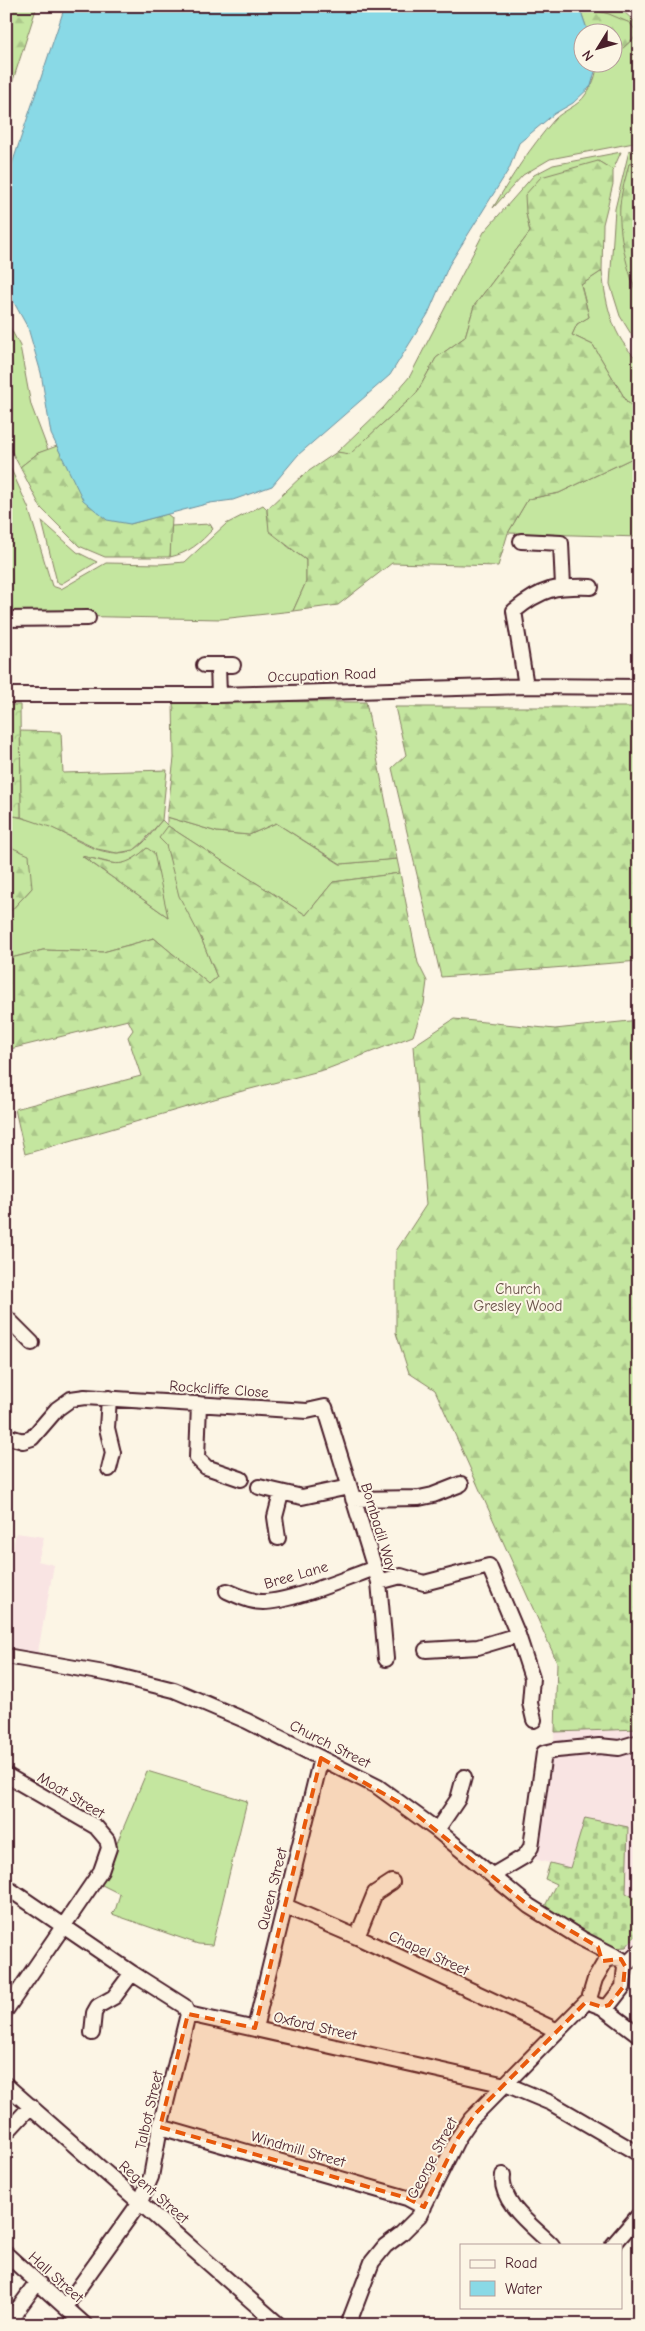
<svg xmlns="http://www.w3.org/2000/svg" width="645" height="2331" viewBox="0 0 645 2331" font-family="'Comic Neue',sans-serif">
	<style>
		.built { fill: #f9e4e3 }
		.grass { fill: #c4e69f; stroke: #878265; fill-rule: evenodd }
		.forest { fill: url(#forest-firs); stroke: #878265 }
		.cemetery { fill: url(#cemetery-stones); stroke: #878265 }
		.park { fill: url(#park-crowns); stroke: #878265 }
		.water { fill: #89d9e6; stroke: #708f9b }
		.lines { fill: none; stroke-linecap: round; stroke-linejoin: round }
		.minor-casing { stroke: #4a1f2b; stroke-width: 18 }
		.minor { stroke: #fcf5e5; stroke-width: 14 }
		.marked { fill: #e8590c; fill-opacity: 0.2; stroke: #e8590c; stroke-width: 4; stroke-dasharray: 10 6; stroke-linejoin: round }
		.labels { text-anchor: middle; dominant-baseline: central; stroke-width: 4; stroke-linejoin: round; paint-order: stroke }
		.street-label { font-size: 15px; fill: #4a1f2b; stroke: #fcf5e5 }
		.park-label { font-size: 15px; fill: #685148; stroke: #fcf5e5 }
	</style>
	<defs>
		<pattern id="forest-firs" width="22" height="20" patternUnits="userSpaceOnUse" patternTransform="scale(1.25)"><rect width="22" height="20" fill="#c4e69f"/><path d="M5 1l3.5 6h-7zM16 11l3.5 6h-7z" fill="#aac589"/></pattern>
		<pattern id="cemetery-stones" width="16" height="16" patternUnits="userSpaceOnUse" patternTransform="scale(1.25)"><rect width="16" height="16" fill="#c4e69f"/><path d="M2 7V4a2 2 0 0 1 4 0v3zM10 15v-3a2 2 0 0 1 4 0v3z" fill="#aac589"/></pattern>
		<pattern id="park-crowns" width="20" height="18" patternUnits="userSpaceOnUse" patternTransform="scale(1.25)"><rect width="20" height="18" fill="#c4e69f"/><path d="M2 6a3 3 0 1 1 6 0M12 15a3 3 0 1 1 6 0" fill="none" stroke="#aac589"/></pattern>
	</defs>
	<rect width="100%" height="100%" fill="#fcf5e5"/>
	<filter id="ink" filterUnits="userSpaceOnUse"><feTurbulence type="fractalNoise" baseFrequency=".02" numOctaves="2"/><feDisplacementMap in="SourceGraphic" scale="10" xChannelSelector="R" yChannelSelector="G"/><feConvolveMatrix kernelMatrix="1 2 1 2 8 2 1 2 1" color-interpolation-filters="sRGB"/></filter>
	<g filter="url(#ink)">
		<path class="built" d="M16,1533L44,1537L38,1561L54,1565L37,1657L6,1652L10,1624V1564Z
			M639,1729V1900L570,1868L534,1859L555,1732Z
			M639,1932V1957L626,1947Z"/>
		<path class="grass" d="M582,6H618L639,26V142L550,159L523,175L493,208C511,177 530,148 554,120C563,110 578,107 586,94C593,85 597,74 597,63L612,62L613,51L622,49L638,34L630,23Z
			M639,148V163L629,164L620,205L623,244L634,287L639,296V347L620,316L610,284L615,209L629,151Z
			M621,152L613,170L598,161L526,213L530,232L474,306L465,337L436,358L416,394L381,425L350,455L337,452L384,407L410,376L484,232L534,175L553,165Z
			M602,271C606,305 612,337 639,361V411L627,402L593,345L572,335L577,324L589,317L581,285Z
			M6,320L20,346L31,405L48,450L38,453L20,467L6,441Z
			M639,455V537L508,533L528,499L559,493Z
			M6,458L28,507L52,586L61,589L106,563L161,564L185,562L226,524L263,505L267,509C266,533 288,547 306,560V582L293,611L221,619L6,615Z
			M42,521L77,552L97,562L61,584L57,582Z
			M210,524L213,529C200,543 189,553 170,557L171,526Z
			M6,815C21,817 37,821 51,827C75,838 104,861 133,850C145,845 154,829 162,820L167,825V817L217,832L249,835L276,823L340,864L397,859L400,873L333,882L306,915L168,826L166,845L173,869L217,977L209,984L154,938L103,952L43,950L11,958L6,952V916L32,888L6,848ZM147,848L168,917L83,857C115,861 119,874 147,848Z
			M147,1771L247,1801L212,1945L198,1944L112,1914L115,1911L120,1894L100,1884Z"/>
		<path class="forest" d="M6,6H37L6,102Z
			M579,6L609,14L630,23L638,34L622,49L613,51L612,32H588Z
			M598,161L613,170V184L603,224L602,271L581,285L589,317L577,324L572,335L593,345L627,402L639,411V455L559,493L528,499L508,533L498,566L392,563L338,605L293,611L306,582V560L269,531L267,509L303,475L337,452L350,454L381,425L416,394L436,358L465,337L474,306L530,232L526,213L525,195L541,177Z
			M639,163V296C627,274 618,231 620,206C621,192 626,177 629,164Z
			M57,446L70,471L130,524L167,514L172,518L170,557H105L79,546L41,508L20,467L38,453Z
			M173,701L366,702L397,859L341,864L276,823L249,835L217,832L167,817L174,758Z
			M395,707H639V961L441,977L392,768L406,755Z
			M20,731L61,732L63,773L167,770L162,820L142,843L134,850L117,853L97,849L50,827L21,817Z
			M168,826L306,915L333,882L400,873L418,963L427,981L424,1004L413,1036L327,1069L235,1093L25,1154L15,1109L141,1076L128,1037L133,1030L128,1020L6,1050V952L11,958L43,950L103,952L154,938L209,984L217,977L201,938L179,896L166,845L159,838Z
			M6,845L29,855L32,888L6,916Z
			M147,848L154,853L168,917L82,856C113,863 121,872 147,848Z
			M454,1019L555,1029L639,1020V1729L555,1732L557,1662L435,1390L409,1373L396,1333V1251L426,1205L413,1046Z"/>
		<path class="cemetery" d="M585,1818L628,1827L626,1893L639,1900V1932L626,1947L612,1948L544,1908L556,1884L545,1879L550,1863L570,1868Z"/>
		<path class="park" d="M6,705H20L21,817L6,815Z"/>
		<path class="water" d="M65,6H579L588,32H582V62L597,64L591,86L573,103L554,114L519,143L509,169L449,265L428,314L390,375L298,455L272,486L233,500L210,503L130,524L107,520L83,500L51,434L41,373L28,328L6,288V182Z"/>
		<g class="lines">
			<defs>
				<path id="minor" d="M521,541L561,543L563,586
					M6,619L88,618
					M204,665H233
					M218,665L219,695
					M526,686L514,611C542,588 555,586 591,587
					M6,695H219L526,686L639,687
					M6,1317L32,1343
					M199,1404L197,1458L206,1467L241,1479
					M6,1436L23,1441L32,1438L57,1409L71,1399L85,1397L307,1411L325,1407L379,1582L386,1659
					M109,1469L113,1453L107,1428L109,1398
					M259,1487L302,1497L349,1487
					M353,1499L419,1498L433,1495L461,1484
					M278,1538L275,1517L281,1494
					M379,1582L401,1576L424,1583L489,1566L518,1635L532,1678L530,1703L534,1720
					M227,1591C238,1596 251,1602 263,1602C290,1602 347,1578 375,1568
					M426,1650L478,1647L518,1635
					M6,1656L110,1674L174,1690L247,1721L378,1787L437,1830L529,1906L582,1939L621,1959L625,1966L623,1987L609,2005L602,2007
					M6,1775L96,1827L107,1840L109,1848L101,1871L6,2010
					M437,1830L458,1799L464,1777
					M493,1875L525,1856L531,1847L544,1753L557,1750L599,1746L619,1748L639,1742
					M6,1887L132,1973L184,2006L188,2014L510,2086L551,2103L639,2154
					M285,1906L357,1937L558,2031
					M357,1937L375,1893L392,1882
					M621,1959L614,1958L606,1960L595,1979L589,1999L594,2004L602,2007L639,2035
					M625,1966L639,1952
					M255,2028L321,1758
					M92,2033L94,2013L98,2006L114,1997L132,1973
					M6,2085L279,2325
					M160,2127L407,2198L424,2207
					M6,2133L31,2106
					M503,2175C499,2203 534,2227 552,2245
					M613,2245L639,2215
					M6,2254L85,2325
					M65,2307L140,2202L151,2177L160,2127L188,2014
					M14,2325L15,2313L37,2283
					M348,2325L372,2262L385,2246L401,2234L419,2216L458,2138L471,2119L589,1999"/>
			</defs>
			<use href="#minor" class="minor-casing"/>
			<use href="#minor" class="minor"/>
		</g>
	</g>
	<path class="marked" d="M321,1758L407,1807L529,1906L598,1947L602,1961L621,1959L625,1966L623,1987L609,2005L602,2007L586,2002L476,2113L458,2138L424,2207L407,2198L160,2127L188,2014L255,2028Z"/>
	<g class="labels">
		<g class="street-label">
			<text transform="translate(322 675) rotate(-2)">Occupation Road</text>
			<text transform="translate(219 1389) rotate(4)">Rockcliffe Close</text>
			<text transform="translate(379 1527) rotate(73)">Bombadil Way</text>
			<text transform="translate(296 1575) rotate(-16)">Bree Lane</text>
			<text transform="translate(330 1744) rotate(27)">Church Street</text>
			<text transform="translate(71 1795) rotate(31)">Moat Street</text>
			<text transform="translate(272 1889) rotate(-76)">Queen Street</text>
			<text transform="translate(429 1953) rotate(25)">Chapel Street</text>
			<text transform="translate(315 2026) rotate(13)">Oxford Street</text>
			<text transform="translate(149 2110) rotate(-77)">Talbot Street</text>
			<text transform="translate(298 2149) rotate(16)">Windmill Street</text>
			<text transform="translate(432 2158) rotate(-62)">George Street</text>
			<text transform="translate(154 2192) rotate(41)">Regent Street</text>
			<text transform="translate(56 2277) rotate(42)">Hall Street</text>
		</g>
		<g class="park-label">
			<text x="518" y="1289">Church<tspan x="518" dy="17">Gresley Wood</tspan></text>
		</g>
	</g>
	<rect width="645" height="2331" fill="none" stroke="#fcf5e5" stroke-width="25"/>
	<rect x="12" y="12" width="620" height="2306" fill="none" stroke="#4a1f2b" stroke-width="2" filter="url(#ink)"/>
	<rect x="460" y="2244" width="162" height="65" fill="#fcf5e5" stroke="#b59f9b"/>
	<rect x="470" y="2260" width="25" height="8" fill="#fcf5e5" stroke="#b59f9b"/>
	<text x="505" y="2268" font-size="15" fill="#4a1f2b">Road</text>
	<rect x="470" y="2281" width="25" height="15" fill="#89d9e6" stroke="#b59f9b"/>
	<text x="505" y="2294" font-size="15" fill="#4a1f2b">Water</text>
	<g transform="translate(598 48) rotate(233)"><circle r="24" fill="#fcf5e5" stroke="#b59f9b"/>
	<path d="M0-4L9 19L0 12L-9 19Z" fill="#4a1f2b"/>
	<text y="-8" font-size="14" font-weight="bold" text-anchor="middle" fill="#4a1f2b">N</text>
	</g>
</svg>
